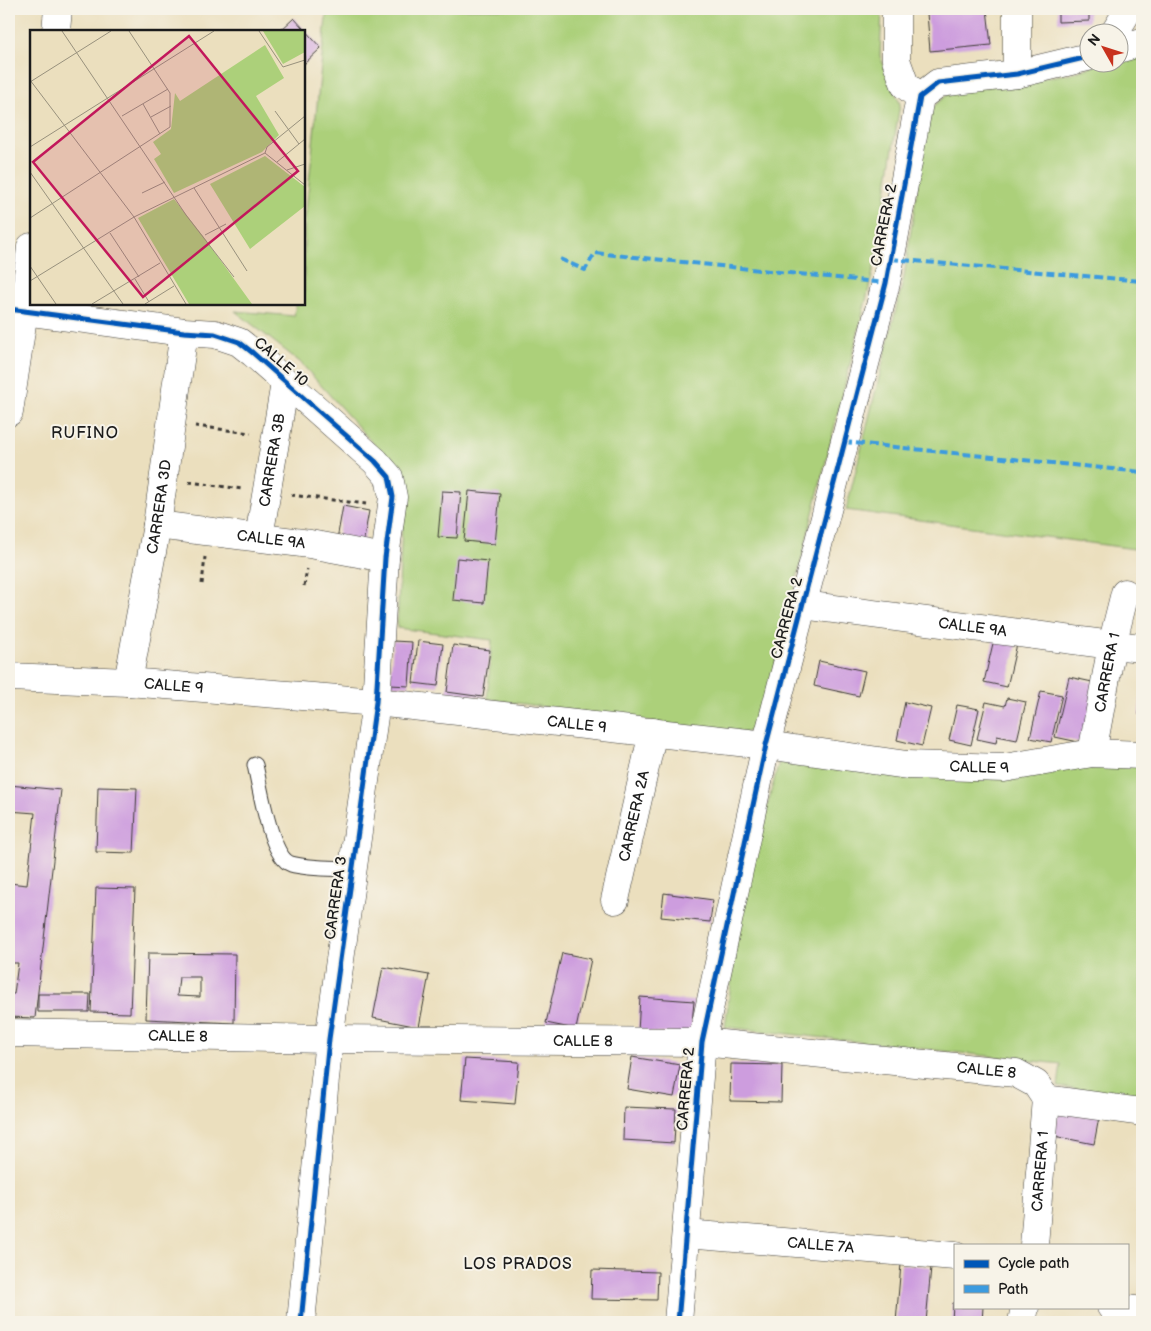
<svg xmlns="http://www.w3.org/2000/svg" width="1151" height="1331" viewBox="0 0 1151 1331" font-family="'Balsamiq Sans',sans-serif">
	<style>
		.green { fill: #acd07a; stroke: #64764b }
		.building { fill: #cd9dde; fill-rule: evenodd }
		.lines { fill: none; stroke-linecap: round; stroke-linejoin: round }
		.lane-casing { stroke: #3b3934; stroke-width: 17 }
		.street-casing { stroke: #3b3934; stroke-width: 29 }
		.path { stroke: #3b3934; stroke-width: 3; stroke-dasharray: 4 4; stroke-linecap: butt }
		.lane { stroke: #fff; stroke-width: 15 }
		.street { stroke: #fff; stroke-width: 28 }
		.quiet { stroke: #3c9bdf; stroke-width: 4; stroke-dasharray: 8 4; stroke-linecap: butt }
		.cycleway-casing { stroke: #f7f3e8; stroke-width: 8 }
		.cycleway { stroke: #0057b8; stroke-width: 5 }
		.labels { text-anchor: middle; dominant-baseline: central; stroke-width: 4; stroke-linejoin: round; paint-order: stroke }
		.street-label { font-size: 15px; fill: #1c1c1c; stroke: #f7f3e8 }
		.neighbourhood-label { font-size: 16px; letter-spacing: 1px; fill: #1c1c1c; stroke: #f7f3e8 }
		.inset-road { fill: none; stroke: #98917d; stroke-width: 1 }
		.view { fill: #c2185b; fill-opacity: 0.15; stroke: #c2185b; stroke-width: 2.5 }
		.inset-edge { fill: none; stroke: #1c1c1c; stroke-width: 2.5 }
	</style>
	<rect width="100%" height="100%" fill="#f7f3e8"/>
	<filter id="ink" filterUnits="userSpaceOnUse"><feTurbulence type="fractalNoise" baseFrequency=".02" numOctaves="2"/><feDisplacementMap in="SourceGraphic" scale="10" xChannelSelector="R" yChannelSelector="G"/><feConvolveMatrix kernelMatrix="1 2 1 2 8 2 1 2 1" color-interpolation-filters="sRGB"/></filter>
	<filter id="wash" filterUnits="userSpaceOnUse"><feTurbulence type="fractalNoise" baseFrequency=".0096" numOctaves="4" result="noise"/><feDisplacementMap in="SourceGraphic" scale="20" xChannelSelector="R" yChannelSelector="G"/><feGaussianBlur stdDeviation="1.12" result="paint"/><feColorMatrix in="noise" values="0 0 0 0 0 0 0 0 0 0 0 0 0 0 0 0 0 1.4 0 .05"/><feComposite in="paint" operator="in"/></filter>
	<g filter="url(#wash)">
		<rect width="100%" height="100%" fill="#ebdfbe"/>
		<path class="green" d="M327,9H882L880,56L900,104L874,268L762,718L755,729L742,734L487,699L492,640L397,628L404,484L395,468L300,362L235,311L294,316L296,304H304V230Z
			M1142,48V550L846,510L904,277L926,130L933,107L949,93L1073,73L1102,63L1118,62L1119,57Z
			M780,758L1142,764V1097L1058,1087L1061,1064L725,1027L742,902Z"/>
		<g id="blocks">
			<path class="building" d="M974,9H987L991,45L930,51L927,13Z
				M1058,9H1089V21L1058,22Z
				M294,18L321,48L304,64V31H280Z
				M442,491L461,492L457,538L438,537Z
				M469,491L500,494L495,544L464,541Z
				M343,506L369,511L362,550L336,545Z
				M457,558L488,561L484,603L453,600Z
				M994,639L1017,644L1007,687L984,682Z
				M393,641L412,642L409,686L390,685Z
				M418,641L443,644L438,686L413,683Z
				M453,645L490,650L483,697L447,692Z
				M819,661L865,671L859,696L814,686Z
				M1069,677L1097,683L1083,743L1055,737Z
				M1041,691L1062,695L1051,742L1030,738Z
				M1141,692H1142V715H1139Z
				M1007,698L1026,702L1017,740L997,736L996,743L977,739L986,702L1005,706Z
				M905,702L931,708L922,746L897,740Z
				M957,705L979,709L971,745L949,740Z
				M9,785L61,790L35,1018L9,1017V994H14L18,963H9V883L27,885L35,813L9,811Z
				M98,787L137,788L134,853L96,852Z
				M96,888L135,889L130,1013L91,1012Z
				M664,893L713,900L710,922L661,917Z
				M148,953L235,954L234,1023L146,1019ZM179,977H200V997L177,996Z
				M562,953L591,959L576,1029L546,1023Z
				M383,967L429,975L419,1027L373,1018Z
				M38,994H90L89,1012H38Z
				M640,997L694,1001L691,1035L638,1032Z
				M632,1057L680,1065L674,1097L627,1089Z
				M465,1059L519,1062L515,1104L461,1100Z
				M731,1064L782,1065L781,1102L730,1101Z
				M1059,1105L1100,1112L1094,1144L1054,1136Z
				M624,1107L676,1109L674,1143L623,1140Z
				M901,1264L931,1267L926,1322H896Z
				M592,1270L658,1272L657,1300L591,1299Z
				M953,1303H955V1307H983L982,1322H952Z"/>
		</g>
	</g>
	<g filter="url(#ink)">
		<use href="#blocks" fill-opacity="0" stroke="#3b3934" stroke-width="1"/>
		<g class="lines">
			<defs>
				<path id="lane" d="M255,765C260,786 270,857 291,864C309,869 334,868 353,869"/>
				<g id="street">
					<path d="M896,9V60L905,85L920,97"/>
					<path d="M1017,9V74"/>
					<path d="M56,31L58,9"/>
					<path d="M1115,32L1129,9"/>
					<path d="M1118,49L1142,42"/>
					<path d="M9,309L184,332L215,334L239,342L253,353L375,461L389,477L393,497L385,558L376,702L329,1039L301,1322"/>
					<path d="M9,412L24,310L31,247"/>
					<path id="s1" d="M157,525L310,544L385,558"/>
					<path id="s2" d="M259,537L285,383"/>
					<path id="s3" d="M803,605L1112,645L1142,648"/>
					<path id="s4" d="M9,677L128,682L376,702L766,745L907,765L1004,768L1092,753L1142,755"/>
					<path id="s5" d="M128,682L157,525L184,332"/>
					<path id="s6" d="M1092,753L1112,645L1125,593"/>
					<path id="s7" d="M615,900L653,732"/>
					<path id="s8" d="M9,1033L329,1039L702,1042L1016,1073L1036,1084L1046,1099"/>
					<path d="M1046,1099L1142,1112"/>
					<path id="s9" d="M686,1234L955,1256"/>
					<path id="s10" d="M1034,1245L1046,1099"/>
					<path d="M1111,1307L1142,1311"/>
					<path d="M678,1322L702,1042L766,745L886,283L920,97L938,83L1017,74L1088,57"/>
					<path d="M1022,1322L1025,1307"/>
				</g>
			</defs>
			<use href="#lane" class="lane-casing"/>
			<use href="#street" class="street-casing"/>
			<path class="path" d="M195,426L251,433
				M189,482L242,489
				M291,495L366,504
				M202,584L205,557
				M304,586L307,569"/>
			<use href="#lane" class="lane"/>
			<use href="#street" class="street"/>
			<path class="quiet" d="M560,259L585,270L595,253L886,283
				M891,259L1142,281
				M844,442L1142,472"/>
			<defs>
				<path id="cycleway" d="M9,309L184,332L215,334L239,342L253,353L375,461L389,477L393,497L385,558L376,702L329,1039L301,1322
					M678,1322L702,1042L766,745L886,283L920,97L938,83L1017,74L1088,57"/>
			</defs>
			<use href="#cycleway" class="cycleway-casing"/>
			<use href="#cycleway" class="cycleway"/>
		</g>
	</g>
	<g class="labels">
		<g class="street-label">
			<text transform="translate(884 225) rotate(-79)">CARRERA 2</text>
			<text transform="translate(281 362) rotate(41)">CALLE 10</text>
			<text stroke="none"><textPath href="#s2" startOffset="78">CARRERA 3B</textPath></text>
			<text stroke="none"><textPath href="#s5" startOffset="178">CARRERA 3D</textPath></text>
			<text stroke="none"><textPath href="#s1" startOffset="115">CALLE 9A</textPath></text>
			<text transform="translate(787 618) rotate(-75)">CARRERA 2</text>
			<text stroke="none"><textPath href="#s3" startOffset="171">CALLE 9A</textPath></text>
			<text stroke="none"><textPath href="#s6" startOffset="82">CARRERA 1</textPath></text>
			<text stroke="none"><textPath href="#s4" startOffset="165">CALLE 9</textPath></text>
			<text stroke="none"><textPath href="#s4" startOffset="570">CALLE 9</textPath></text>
			<text stroke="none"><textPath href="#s4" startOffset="975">CALLE 9</textPath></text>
			<text stroke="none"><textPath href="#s7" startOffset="86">CARRERA 2A</textPath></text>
			<text transform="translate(336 898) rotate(-82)">CARRERA 3</text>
			<text stroke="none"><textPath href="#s8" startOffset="169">CALLE 8</textPath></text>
			<text stroke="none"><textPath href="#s8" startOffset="574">CALLE 8</textPath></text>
			<text stroke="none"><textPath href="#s8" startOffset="979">CALLE 8</textPath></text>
			<text transform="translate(686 1089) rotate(-85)">CARRERA 2</text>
			<text stroke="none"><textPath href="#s10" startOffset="74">CARRERA 1</textPath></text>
			<text stroke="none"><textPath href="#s9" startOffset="135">CALLE 7A</textPath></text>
		</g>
		<g class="neighbourhood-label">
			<text x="85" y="433">RUFINO</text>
			<text x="518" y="1264">LOS PRADOS</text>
		</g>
	</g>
	<g transform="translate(30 30)">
		<rect width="275" height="275" fill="#ebdfbe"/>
		<path d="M233,1H275V22L253,34ZM235,15L254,48L226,66L249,105L232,122L144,163L124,129L131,124L123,112L141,99L145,63L150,71ZM235,126L275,157V176L220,219L180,154ZM144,169L173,206L222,274H159L108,188Z" fill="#acd07a"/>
		<path class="inset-road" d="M32,1L156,185L204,247M229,1L253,37L275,30M0,50L104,187L156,274M0,52L81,1M113,74L130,104M245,81L269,114M92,86L138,59M121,87L141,76M0,117L184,1M235,123L237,117L275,86M235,123L275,155M247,132L275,109M257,140L275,134M0,142L93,274M164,158L217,241M112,163L135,152M0,188L140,97V63L99,1M80,203L109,247M175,205L196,194M0,236L26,274M105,249L119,272M0,251L104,187L235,123M62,274L130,233M115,274L144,256"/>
		<path class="view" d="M159,6L268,141L113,267L3,132Z"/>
		<rect width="275" height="275" class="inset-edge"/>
	</g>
	<rect width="1151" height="1331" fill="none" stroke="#f7f3e8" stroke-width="30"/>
	<rect x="954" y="1244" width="175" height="65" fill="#f7f3e8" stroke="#9f9d96"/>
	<rect x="964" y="1260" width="25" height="8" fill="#0057b8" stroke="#9f9d96"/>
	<text x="998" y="1268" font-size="15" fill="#1c1c1c">Cycle path</text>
	<rect x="964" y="1285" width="25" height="8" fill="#3c9bdf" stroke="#9f9d96"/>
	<text x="998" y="1294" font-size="15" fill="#1c1c1c">Path</text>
	<g transform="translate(1104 48) rotate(309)"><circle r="24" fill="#f7f3e8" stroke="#9f9d96"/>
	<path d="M0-4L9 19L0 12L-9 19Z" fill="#c8321e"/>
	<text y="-8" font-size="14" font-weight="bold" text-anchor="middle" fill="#1c1c1c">N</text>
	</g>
</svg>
